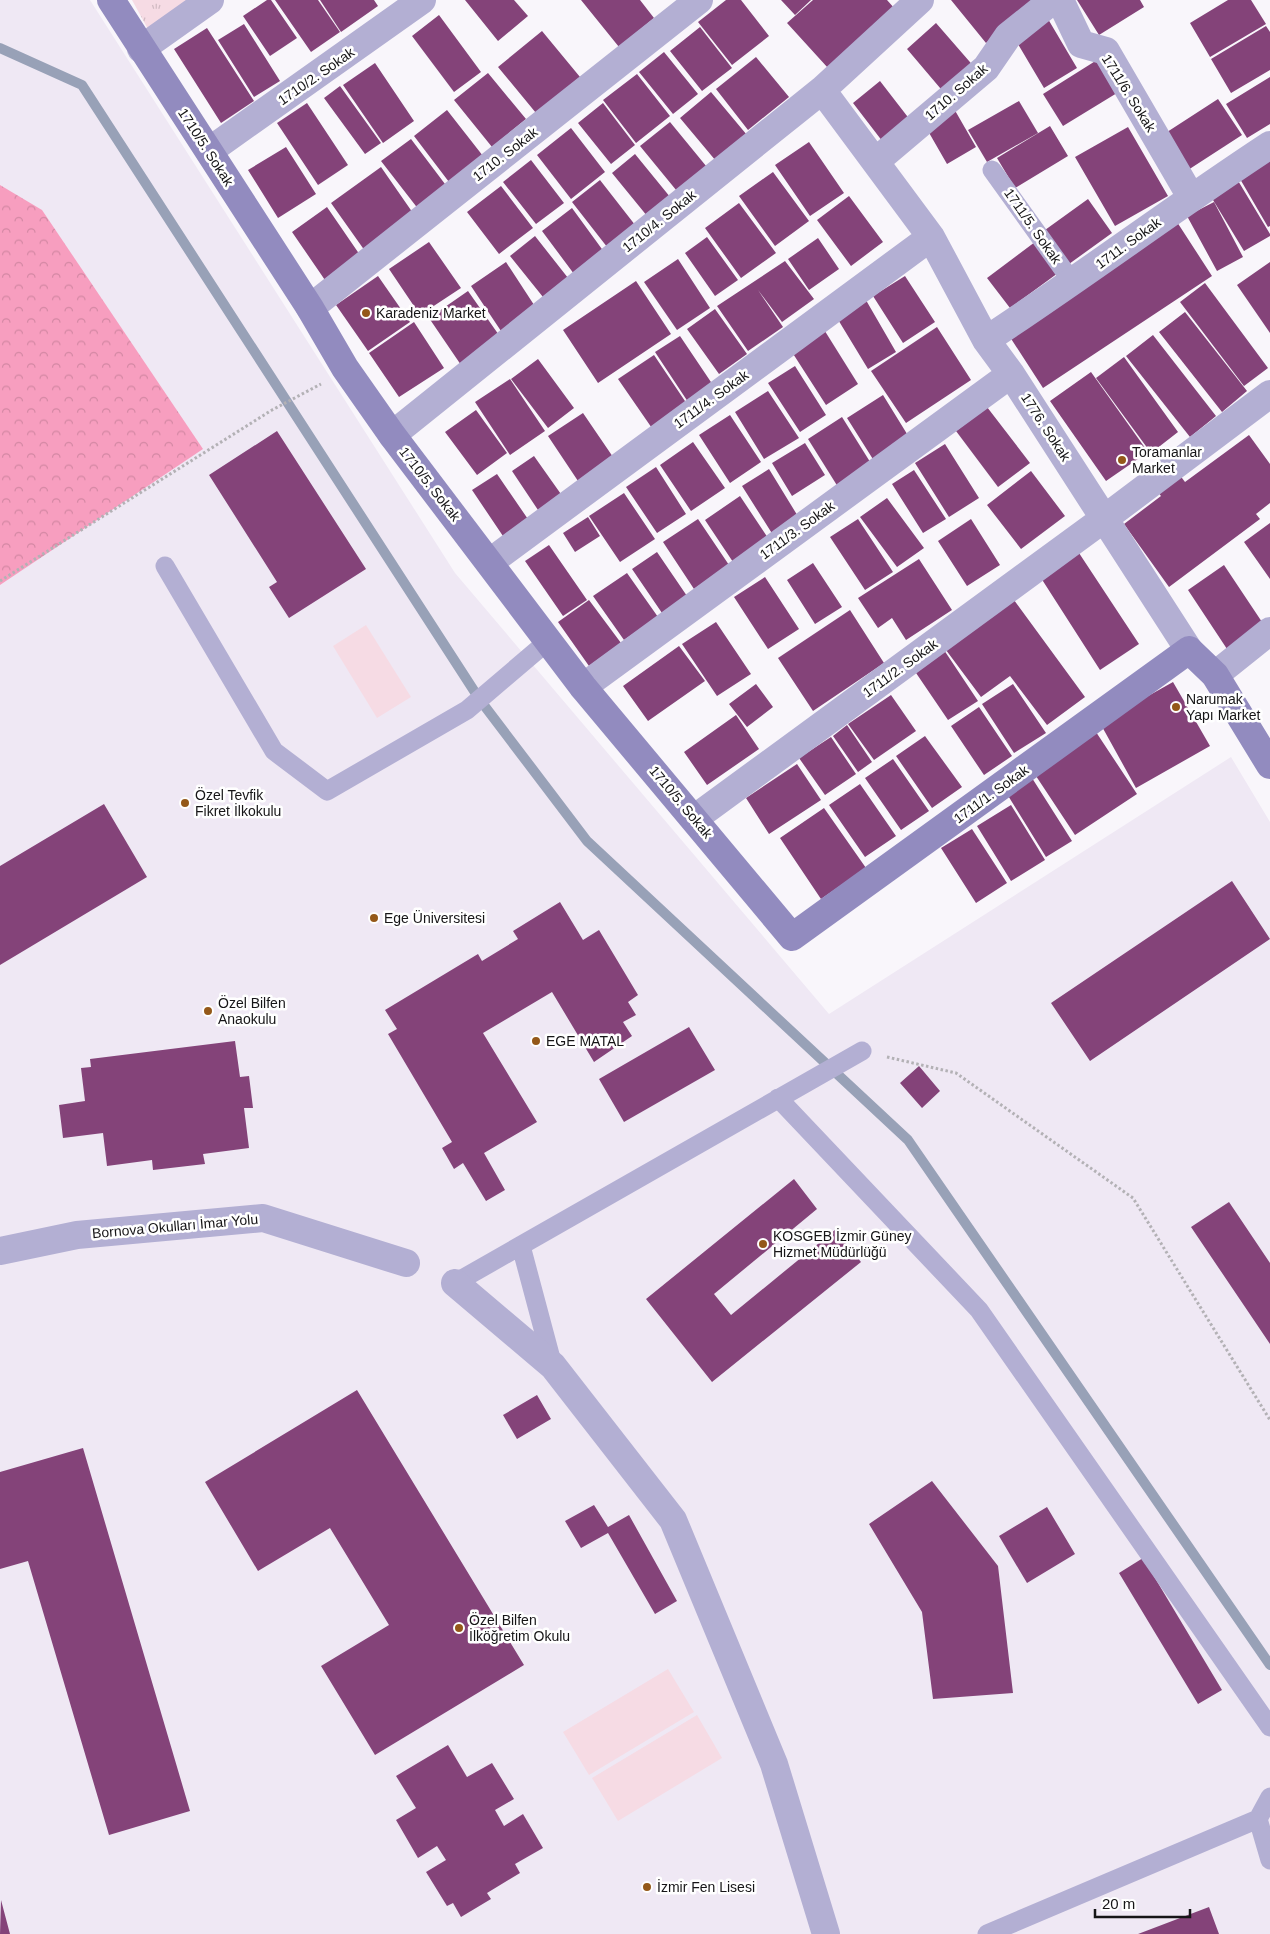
<svg xmlns="http://www.w3.org/2000/svg" width="1270" height="1934" viewBox="0 0 1270 1934" font-family="Helvetica,sans-serif">
	<style>
		.built { fill: #efe8f4 }
		.forest { fill: url(#forest-crowns) }
		.park { fill: url(#park-tufts) }
		.pitch { fill: #f6dbe4 }
		.lines { fill: none; stroke-linecap: round; stroke-linejoin: round }
		.stream { stroke: #98a1b7; stroke-width: 10 }
		.building { fill: #844379 }
		.path { stroke: #b3b1b5; stroke-width: 3; stroke-dasharray: 2.5 2.5; stroke-linecap: butt }
		.lane { stroke: #b3afd3; stroke-width: 19 }
		.street { stroke: #b3afd3; stroke-width: 28 }
		.secondary { stroke: #928bbf; stroke-width: 28 }
		.poi-dot { fill: #945819; stroke: #fff; stroke-width: 2 }
		.labels { text-anchor: middle; dominant-baseline: central; stroke-width: 5; stroke-linejoin: round; paint-order: stroke }
		.street-label { font-size: 14px; fill: #161517; stroke: #fff }
		.poi-label { font-size: 14px; fill: #161517; stroke: #fff; text-anchor: start }
	</style>
	<defs>
		<pattern id="forest-crowns" width="20" height="18" patternUnits="userSpaceOnUse" patternTransform="scale(1.25)"><rect width="20" height="18" fill="#f79ebf"/><path d="M2 6a3 3 0 1 1 6 0M12 15a3 3 0 1 1 6 0" fill="none" stroke="#d387a3"/></pattern>
		<pattern id="park-tufts" width="24" height="20" patternUnits="userSpaceOnUse" patternTransform="scale(1.25)"><rect width="24" height="20" fill="#f6dbe4"/><path d="M3 7l-1-3M5 7V3M7 7l1-3M15 17l-1-3M17 17v-4M19 17l1-3" fill="none" stroke="#d2bbc3"/></pattern>
	</defs>
	<rect width="100%" height="100%" fill="#f9f6fb"/>
	<path class="built" d="M0,0H90L455,573L829,1014L1231,757L1270,822V1934H0Z"/>
	<path class="forest" d="M0,185L42,210L203,449L0,585Z"/>
	<path class="park" d="M132,0H191L149,31Z"/>
	<path class="pitch" d="M366,625L411,697L377,718L333,646Z
		M668,1669L694,1712L589,1775L563,1732Z
		M697,1715L722,1758L618,1821L592,1778Z"/>
	<g class="lines">
		<path class="stream" d="M0,48L82,85L480,700L587,841L908,1140L1270,1665"/>
	</g>
	<path class="building" d="M267,0H271L297,38L270,56L243,16Z
		M275,0H318L340,32L311,52Z
		M320,0H374L378,6L341,32Z
		M465,0H514L528,16L498,41Z
		M581,0H640L654,18L619,47Z
		M726,0H741L769,36L732,65L698,22Z
		M781,0H811L795,15Z
		M813,0H887L895,9L828,68L787,23Z
		M951,0H1040L986,43Z
		M1077,0H1140L1144,7L1099,35Z
		M1228,0H1251L1266,24L1210,57L1190,23Z
		M439,15L481,72L454,92L412,36Z
		M1048,19L1077,68L1044,88L1015,39Z
		M936,23L976,69L946,95L907,49Z
		M244,24L280,81L254,97L218,40Z
		M1266,26L1270,32V70L1231,93L1211,59Z
		M700,27L732,68L702,91L670,51Z
		M207,28L254,101L221,123L174,49Z
		M542,31L580,77L536,113L498,67Z
		M664,52L698,94L673,114L639,72Z
		M756,57L789,97L748,130L716,89Z
		M1097,60L1117,93L1063,126L1043,94Z
		M375,63L414,121L383,143L343,85Z
		M488,73L526,119L492,147L454,100Z
		M637,74L670,116L636,143L603,100Z
		M1270,77V124L1247,138L1226,104Z
		M880,81L914,125L886,146L853,103Z
		M340,86L381,143L365,154L324,98Z
		M711,92L752,141L721,167L680,118Z
		M1218,99L1242,135L1188,170L1164,134Z
		M1019,101L1038,133L987,162L968,130Z
		M307,103L348,165L318,185L277,123Z
		M603,103L635,145L611,164L578,123Z
		M953,107L976,147L947,164L924,124Z
		M447,110L483,156L449,182L414,136Z
		M670,122L711,172L681,196L640,146Z
		M1050,126L1068,156L1015,188L997,158Z
		M1128,127L1168,196L1115,226L1075,157Z
		M571,128L605,172L571,199L537,155Z
		M411,139L448,188L419,210L381,161Z
		M809,142L844,193L810,216L775,165Z
		M286,147L316,194L278,218L248,170Z
		M1270,152V226L1268,227L1236,172Z
		M635,154L675,203L652,222L612,173Z
		M531,160L564,203L536,224L503,182Z
		M381,167L415,216L365,251L331,203Z
		M773,172L809,221L775,246L739,196Z
		M1237,179L1270,234V236L1244,251L1210,195Z
		M600,180L639,230L611,252L572,202Z
		M501,186L533,228L499,254L467,212Z
		M849,196L883,242L851,266L817,220Z
		M1088,199L1112,233L1069,264L1045,230Z
		M1214,202L1243,257L1217,271L1187,216Z
		M739,203L776,253L741,278L705,228Z
		M327,207L362,258L327,283L292,232Z
		M572,208L607,256L577,278L542,231Z
		M1177,222L1212,276L1043,388L1008,334Z
		M535,236L572,283L547,302L510,256Z
		M707,237L738,280L715,296L685,253Z
		M818,238L839,269L809,290L788,259Z
		M429,242L461,288L420,315L389,269Z
		M1035,242L1058,273L1010,308L987,278Z
		M678,259L710,308L677,330L644,282Z
		M785,261L814,299L782,322L758,290L783,327L748,351L717,306Z
		M506,262L538,311L503,334L471,286Z
		M1270,262V333L1237,285Z
		M378,276L410,322L368,351L336,305Z
		M905,276L935,322L903,343L873,296Z
		M636,281L671,334L598,383L563,330Z
		M1205,283L1268,368L1244,386L1180,302Z
		M468,291L501,338L461,365L429,318Z
		M863,295L896,352L868,369L834,313Z
		M715,309L747,354L719,374L687,329Z
		M1185,312L1247,391L1222,412L1159,332Z
		M414,322L444,368L399,397L369,353Z
		M937,327L971,380L906,423L871,371Z
		M823,328L858,384L826,405L790,349Z
		M1153,335L1216,416L1190,437L1126,356Z
		M680,336L717,391L692,408L655,352Z
		M654,355L691,410L656,434L618,379Z
		M1124,357L1178,432L1151,453L1096,378Z
		M538,359L574,408L548,428L511,379Z
		M795,366L826,415L800,432L768,383Z
		M1091,372L1148,452L1106,481L1050,401Z
		M510,379L545,431L510,455L475,402Z
		M768,391L799,438L764,459L735,412Z
		M883,395L912,442L876,464L847,418Z
		M987,407L1030,463L998,487L956,431Z
		M476,410L507,453L477,475L445,432Z
		M583,413L613,457L578,481L548,436Z
		M730,415L761,462L730,483L699,435Z
		M842,417L872,465L838,487L808,439Z
		M277,431L366,569L289,618L269,587L277,582L209,475Z
		M1249,435L1270,464V503L1256,514L1260,519L1169,587L1124,524L1161,496L1157,491L1179,474L1185,482Z
		M693,442L725,488L691,511L660,465Z
		M805,443L825,475L792,496L772,463Z
		M945,444L979,498L949,517L915,463Z
		M534,456L563,497L540,513L512,471Z
		M656,467L686,514L657,533L626,487Z
		M769,469L799,518L773,535L742,486Z
		M914,470L946,519L923,533L892,484Z
		M1031,471L1065,516L1021,549L987,505Z
		M497,474L532,525L507,542L472,490Z
		M624,493L655,539L620,562L589,516Z
		M740,496L770,541L735,565L705,520Z
		M887,498L924,548L897,567L860,517Z
		M588,517L600,536L575,552L563,533Z
		M698,519L729,565L694,589L663,542Z
		M858,519L893,572L865,590L830,537Z
		M971,519L1000,565L967,586L938,541Z
		M1270,523V579L1244,542Z
		M549,545L587,600L563,616L525,561Z
		M657,552L687,596L662,613L632,569Z
		M1079,553L1139,644L1100,670L1041,578Z
		M919,559L952,610L906,640L892,618L878,628L858,598Z
		M813,563L842,607L815,624L787,580Z
		M1224,565L1264,625L1227,649L1188,590Z
		M627,573L658,617L624,640L593,596Z
		M765,577L799,629L768,649L734,597Z
		M589,600L621,643L589,666L558,622Z
		M1014,600L1085,697L1047,725L1010,676L981,697L946,650Z
		M850,610L884,663L813,711L778,658Z
		M716,622L751,674L717,696L682,644Z
		M679,646L705,681L648,721L623,686Z
		M944,650L978,701L948,720L914,670Z
		M1173,682L1210,746L1136,788L1100,723Z
		M756,684L773,707L747,727L729,704Z
		M1013,684L1046,733L1014,753L982,704Z
		M891,695L916,731L874,760L848,724Z
		M979,707L1012,756L984,775L951,726Z
		M736,715L759,749L707,785L684,752Z
		M847,725L872,762L858,772L833,736Z
		M1096,732L1137,794L1075,835L1034,773Z
		M925,736L962,787L932,808L896,756Z
		M831,737L856,774L825,795L799,758Z
		M893,759L929,811L901,830L865,778Z
		M797,764L821,800L769,834L746,798Z
		M1032,778L1072,841L1046,857L1007,794Z
		M860,784L896,836L865,857L829,805Z
		M104,804L147,877L0,965V866Z
		M1011,805L1045,860L1011,881L977,826Z
		M824,808L866,868L821,899L780,838Z
		M972,829L1007,883L976,903L941,848Z
		M1232,881L1270,939L1090,1061L1051,1003Z
		M560,902L583,940L599,930L638,995L628,1002L636,1015L623,1022L632,1036L594,1062L552,992L483,1033L537,1122L484,1153L505,1190L486,1201L463,1163L454,1169L442,1148L452,1142L388,1034L397,1029L385,1010L478,954L482,961L518,939L513,931Z
		M689,1027L715,1070L624,1122L599,1079Z
		M235,1041L240,1077L249,1076L253,1108H244L249,1148L203,1154L205,1164L153,1170L152,1160L107,1166L103,1133L63,1138L59,1105L85,1101L81,1068L91,1067L90,1059Z
		M919,1066L940,1091L922,1108L900,1083Z
		M794,1179L817,1209L714,1294L731,1315L835,1230L861,1262L712,1382L646,1299Z
		M1229,1202L1270,1263V1344L1191,1227Z
		M357,1390L524,1665L375,1755L321,1666L389,1625L330,1528L258,1571L205,1482Z
		M537,1395L551,1419L517,1439L503,1415Z
		M83,1448L190,1811L109,1835L28,1561L0,1569V1472Z
		M932,1481L998,1566L1013,1693L933,1699L922,1612L869,1524Z
		M594,1505L608,1527L629,1515L677,1601L655,1614L608,1533L581,1548L565,1521Z
		M1047,1507L1075,1554L1027,1583L999,1536Z
		M1143,1558L1222,1690L1198,1704L1119,1573Z
		M448,1745L467,1777L492,1763L514,1799L495,1810L504,1826L523,1814L543,1848L515,1864L520,1873L487,1893L491,1899L461,1917L453,1903L447,1906L426,1872L446,1860L437,1846L418,1858L396,1820L416,1808L396,1776Z
		M1,1900L10,1934H0Z
		M1209,1907L1219,1934H1138Z"/>
	<g class="lines">
		<path class="path" d="M0,581L272,410L321,384
			M887,1057L956,1073L1133,1198L1270,1420"/>
		<path class="lane" d="M992,170L1073,283
			M165,566L274,751L327,791L467,710L548,641
			M778,1098L979,1310L1270,1727
			M521,1246L553,1366
			M455,1283L862,1051
			M1270,1797L1258,1819L1270,1860
			M987,1934L1258,1819"/>
		<path class="street" d="M1060,0L1081,44L1106,51L1191,197
			M141,49L210,0
			M822,90L931,237L986,340L1011,374L1189,650
			M209,151L422,0
			M876,161L986,68L1008,36L1053,0
			M310,308L699,0
			M986,340C1082,277 1174,208 1270,145
			M392,435L822,90L920,0
			M490,562L931,237
			M1215,675L1270,631
			M583,687L1011,374
			M695,818L1105,518L1270,394
			M0,1251L77,1235L263,1218L406,1263
			M455,1283L553,1366L673,1520L774,1764L826,1934"/>
		<path class="secondary" d="M111,0L310,308L345,368L392,435L583,687L792,937L1189,650L1215,675L1270,765"/>
	</g>
	<g class="poi-dot">
		<circle cx="366" cy="313" r="5"/>
		<circle cx="1122" cy="460" r="5"/>
		<circle cx="1176" cy="707" r="5"/>
		<circle cx="185" cy="803" r="5"/>
		<circle cx="374" cy="918" r="5"/>
		<circle cx="208" cy="1011" r="5"/>
		<circle cx="536" cy="1041" r="5"/>
		<circle cx="763" cy="1244" r="5"/>
		<circle cx="459" cy="1628" r="5"/>
		<circle cx="647" cy="1887" r="5"/>
	</g>
	<g class="labels">
		<g class="street-label">
			<text transform="translate(316 76) rotate(-35)">1710/2. Sokak</text>
			<text transform="translate(956 92) rotate(-41)">1710. Sokak</text>
			<text transform="translate(1129 93) rotate(58)">1711/6. Sokak</text>
			<text transform="translate(206 147) rotate(57)">1710/5. Sokak</text>
			<text transform="translate(505 154) rotate(-38)">1710. Sokak</text>
			<text transform="translate(659 221) rotate(-39)">1710/4. Sokak</text>
			<text transform="translate(1033 226) rotate(55)">1711/5. Sokak</text>
			<text transform="translate(1128 243) rotate(-36)">1711. Sokak</text>
			<text transform="translate(711 399) rotate(-36)">1711/4. Sokak</text>
			<text transform="translate(1046 427) rotate(57)">1776. Sokak</text>
			<text transform="translate(430 484) rotate(52)">1710/5. Sokak</text>
			<text transform="translate(797 530) rotate(-36)">1711/3. Sokak</text>
			<text transform="translate(900 668) rotate(-36)">1711/2. Sokak</text>
			<text transform="translate(991 794) rotate(-36)">1711/1. Sokak</text>
			<text transform="translate(681 802) rotate(50)">1710/5. Sokak</text>
			<text transform="translate(175 1226) rotate(-5)">Bornova Okulları İmar Yolu</text>
		</g>
		<g class="poi-label">
			<text x="376" y="313">Karadeniz Market</text>
			<text x="1132" y="452">Toramanlar<tspan x="1132" dy="16">Market</tspan></text>
			<text x="1186" y="699">Narumak<tspan x="1186" dy="16">Yapı Market</tspan></text>
			<text x="195" y="795">Özel Tevfik<tspan x="195" dy="16">Fikret İlkokulu</tspan></text>
			<text x="384" y="918">Ege Üniversitesi</text>
			<text x="218" y="1003">Özel Bilfen<tspan x="218" dy="16">Anaokulu</tspan></text>
			<text x="546" y="1041">EGE MATAL</text>
			<text x="773" y="1236">KOSGEB İzmir Güney<tspan x="773" dy="16">Hizmet Müdürlüğü</tspan></text>
			<text x="469" y="1620">Özel Bilfen<tspan x="469" dy="16">İlköğretim Okulu</tspan></text>
			<text x="657" y="1887">İzmir Fen Lisesi</text>
		</g>
	</g>
	<path d="M1095 1909v8h95v-8" fill="none" stroke="#161517" stroke-width="2.5"/>
	<text x="1102" y="1909" font-size="15" fill="#161517" stroke="#ffffff" stroke-width="4" paint-order="stroke">20 m</text>
</svg>
